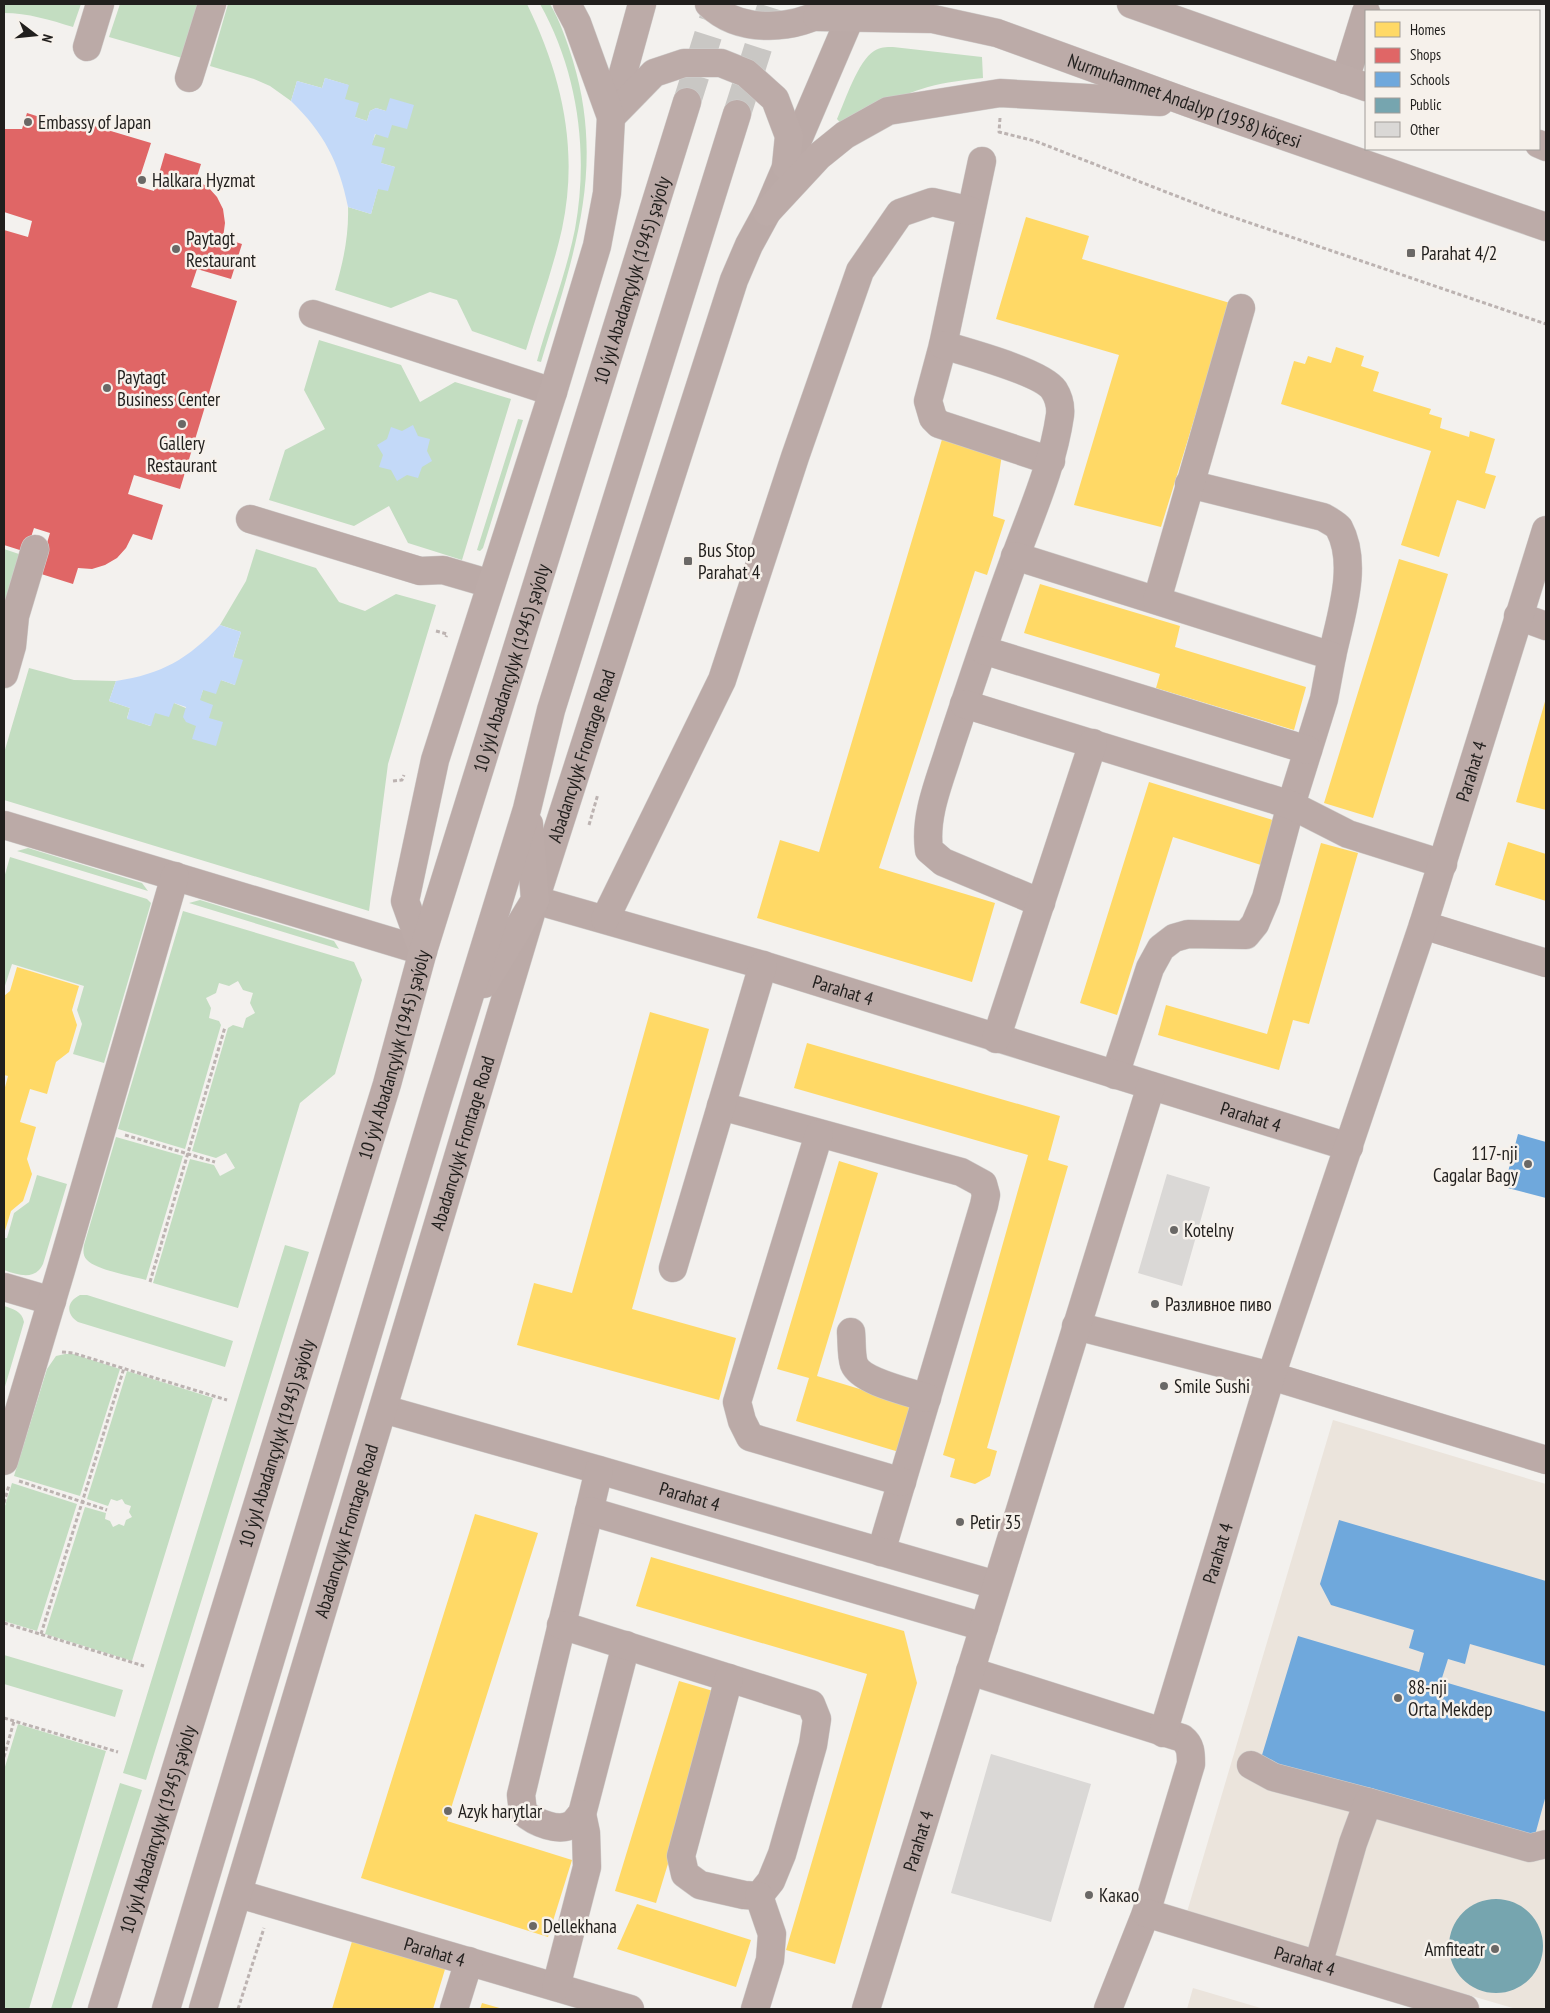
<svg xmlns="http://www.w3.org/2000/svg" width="1550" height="2013" viewBox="0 0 1550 2013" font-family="'PT Sans Narrow',sans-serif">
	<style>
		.built { fill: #ebe4dc }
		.green { fill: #c3ddc1 }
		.water { fill: #c3d9f8 }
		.homes { fill: #ffd966 }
		.shops { fill: #e06666 }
		.schools { fill: #6fa8dc }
		.public { fill: #76a5af }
		.building { fill: #dad8d6 }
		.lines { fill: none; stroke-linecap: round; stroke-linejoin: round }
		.major-tunnel { stroke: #c9c7c4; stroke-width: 28; stroke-dasharray: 28 14; stroke-linecap: butt }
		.minor-casing { stroke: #d1cfcd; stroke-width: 29 }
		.major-casing { stroke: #d1cfcd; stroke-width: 29 }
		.path { stroke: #bcb3b1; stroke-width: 3; stroke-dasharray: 4 2.5; stroke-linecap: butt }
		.minor { stroke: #bbaaa7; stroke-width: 28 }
		.major { stroke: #bcaba8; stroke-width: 28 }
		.poi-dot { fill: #6a6866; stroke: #f6f1eb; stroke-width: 2 }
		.labels { text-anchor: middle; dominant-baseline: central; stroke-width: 5; stroke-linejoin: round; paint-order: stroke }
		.street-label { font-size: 19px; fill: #211f1d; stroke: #f6f1eb }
		.poi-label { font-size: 19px; fill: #211f1d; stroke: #f6f1eb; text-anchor: start }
	</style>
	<rect width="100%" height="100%" fill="#f3f1ee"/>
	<path class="built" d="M1333,1420L1546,1484V2009H1516L1187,1912Z
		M1193,1988L1264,2009H1187Z"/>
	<path class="green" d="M4,4H81L73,27C50,20 28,13 4,13Z
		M120,4H199L182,58L109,37Z
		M228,4H527C562,76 579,149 562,229C553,269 538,310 526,350L472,331L457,300L430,292L391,308L335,290C343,263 349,236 348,207L371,214L378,188L395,167L381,163L371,145L386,111L376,108L370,111L367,121L355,117L344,99L348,85L325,78L322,88L297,81L291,101L270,86L254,79L210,66Z
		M540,4H550C560,21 567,41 573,61C606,170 573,258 541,362L537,361C549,318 566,274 575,229C589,153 578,72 540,4Z
		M893,47L982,57L983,78C964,80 946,82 928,87C898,95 870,112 843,126L837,119C845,101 858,61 874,51C880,47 886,47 893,47Z
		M319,340L401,365L420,402L455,382L511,399L462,560L408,543L389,506L354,526L269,500L285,450L325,429L304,390Z
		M518,419L523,420L483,548L480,551L477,550Z
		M4,549L22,555L4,614Z
		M256,549L316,568L339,602L365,611L396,594L436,605L388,764L369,911L4,800V753L29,668L74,680L116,681L109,701L130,708L127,718L150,726L155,712L174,703L209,718L199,701L203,690L221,680L235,685L233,658L241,632L220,625L246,581Z
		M28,848L142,883L148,891L17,851Z
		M10,857L147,899L151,903L104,1063L73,1054L82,1024L77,1010L84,986L12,964L4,989V878Z
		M200,900L334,941L339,949L189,903Z
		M183,911L354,962L362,980L335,1074L300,1103L238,1308L153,1283L190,1159L214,1165L220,1176L235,1168L226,1153L216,1158L192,1151L228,1028L233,1025L243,1028L246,1018L255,1013L250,1003L253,993L243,990L238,981L229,986L219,983L216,993L206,998L211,1008L209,1018L219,1021L221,1025L185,1149L118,1129Z
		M116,1137L183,1156L146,1280C132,1276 96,1270 87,1260C83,1256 83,1251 84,1245Z
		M37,1175L67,1184L43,1264C35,1281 18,1275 4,1270V1238H7L14,1213L29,1202Z
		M285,1245L309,1252L146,1780L123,1773Z
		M80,1295H87L233,1341L225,1367L78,1322C66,1314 66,1302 80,1295Z
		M4,1306C13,1309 22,1311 24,1322L4,1390Z
		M65,1354H73L120,1369L80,1496L14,1476L47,1369L56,1356Z
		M127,1371L213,1398L132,1661L45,1634L85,1507L106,1513L105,1519L110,1521L113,1527L119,1524L124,1526L126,1520L132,1517L129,1512L131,1506L125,1504L122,1499L117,1501L111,1499L108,1506L87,1499Z
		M12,1483L77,1504L37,1631L4,1621V1509Z
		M4,1655L123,1690L115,1717L4,1684Z
		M18,1724L106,1751L29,2009H4V1770Z
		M120,1783L142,1790L71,2009H51Z"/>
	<path class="water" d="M325,78L349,85L345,99L359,103L355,117L367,121L370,111L376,108L386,111L390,98L414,105L407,129L392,125L388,138L375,134L372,145L385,148L381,163L395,167L388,191L378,189L371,214L348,207C339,162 324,133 291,101L297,81L322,88Z
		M413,425L418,436L430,439L427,451L432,461L422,467L418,478L407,475L397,481L391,470L379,467L383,455L377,445L387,439L391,427L402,431Z
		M220,625L241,632L233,657L243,660L235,685L221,680L216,694L203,690L200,700L213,705L209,718L223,722L216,746L192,739L196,726L186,722L183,717L186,707L174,703L169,717L155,713L151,726L127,719L130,708L109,701L116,681C162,674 188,659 220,625Z"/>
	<path class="homes" d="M1026,217L1089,236L1082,259L1230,303L1161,527L1074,505L1119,355L996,319Z
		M1336,347L1364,356L1361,366L1379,372L1373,391L1431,409L1429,414L1442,418L1440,428L1469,437L1470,431L1495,439L1485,473L1496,476L1485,509L1457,500L1439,557L1401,545L1431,451L1281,404L1294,361L1305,364L1308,356L1331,363Z
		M943,436L1002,454L993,516L1005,520L987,575L975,571L879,868L995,903L972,982L757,918L780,840L819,852Z
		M1399,559L1448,574L1373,818L1324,803Z
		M1040,584L1180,626L1175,647L1306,687L1294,730L1156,688L1160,674L1024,633Z
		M1546,698V810L1516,802Z
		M1149,782L1276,821L1261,865L1173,837L1117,1015L1080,1003Z
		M1508,842L1546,854V901L1495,885Z
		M1321,843L1358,853L1309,1024L1293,1020L1279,1070L1158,1035L1166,1005L1267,1034Z
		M17,967L79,986L72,1010L77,1025L69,1052L56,1062L47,1094L30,1089L20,1122L36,1127L27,1159L32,1174L23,1201L11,1211L4,1234V1091L8,1076L4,1075V996L10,991Z
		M650,1012L709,1029L632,1309L736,1338L719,1400L517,1345L534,1283L572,1293Z
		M807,1043L1060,1116L1048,1160L1068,1166L987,1448L997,1451L990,1476L975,1484L950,1477L955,1459L943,1455L1028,1155L794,1088Z
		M839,1161L878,1173L817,1376L912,1405L899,1452L796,1421L809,1378L777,1369Z
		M475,1514L538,1533L447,1821L572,1860L548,1937L361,1878Z
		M651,1557L904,1631L917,1683L835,1964L786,1950L867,1674L636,1606Z
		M679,1681L720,1693L656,1903L615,1891Z
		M637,1904L751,1940L736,1987L617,1949Z
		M353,1938L446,1966L433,2009H332Z
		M482,2003L503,2009H480Z"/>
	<path class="shops" d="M27,113L62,124L64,117L151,143L137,186L154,191L165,153L201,164L196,180L208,187L217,197L223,209L225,223L223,238L242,244L231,279L197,269L191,287L237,301L180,489L134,475L128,494L163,505L152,540L133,534L126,548L117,558L105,565L92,569L78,568L73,584L38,573L50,533L34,528L26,552L4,545V230L28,237L32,221L4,212V129H22Z"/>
	<path class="schools" d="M1518,1134L1546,1142V1198L1504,1187Z
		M1339,1520L1546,1581V1666L1470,1644L1465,1664L1448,1659L1441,1681L1546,1712V1795L1532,1846L1259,1765L1298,1636L1419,1672L1424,1653L1409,1648L1414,1630L1331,1605L1320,1584Z"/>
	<path class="public" d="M1449 1946a47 47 0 1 1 94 0a47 47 0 1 1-94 0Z"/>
	<path class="building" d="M1167,1174L1210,1187L1182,1286L1138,1273Z
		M991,1754L1091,1784L1051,1922L951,1893Z"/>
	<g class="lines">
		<path class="major-tunnel" d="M687,102L718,4
			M737,114L772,4"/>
		<defs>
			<g id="minor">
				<path d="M87,47L100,4"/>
				<path d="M189,78L212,4"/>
				<path d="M1345,80L1366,12"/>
				<path d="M982,161L943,345L928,401L933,418L939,424L1051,461"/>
				<path d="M313,314L553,392"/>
				<path d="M943,345C966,352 1042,372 1054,390C1059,398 1061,405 1060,415C1053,464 1033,509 1016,555C993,617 972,681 951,744C941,778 924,814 929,850L943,862L1041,903"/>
				<path d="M1189,484L1323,517C1328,520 1336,524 1339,528C1359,565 1340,618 1332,656"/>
				<path d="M250,519L420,571L443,570L491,584"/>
				<path d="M1015,556L1332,656L1324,699L1291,805L1266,898L1255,924L1246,935L1188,934L1174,938L1161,948L1150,968L1115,1075"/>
				<path d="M1157,600L1241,308"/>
				<path d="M1518,616L1546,626"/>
				<path d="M983,650L1308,750"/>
				<path d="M4,674L12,646L15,616L35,549"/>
				<path d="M964,704L1291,805L1348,834L1443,864"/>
				<path d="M4,825L423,951"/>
				<path id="s1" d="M535,900L763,965L1349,1147"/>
				<path d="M605,919L722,680L795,457L860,271L900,213L932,202L971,211"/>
				<path d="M1423,925L1546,963"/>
				<path d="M996,1039L1093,743"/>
				<path d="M721,1106L961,1172L983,1184L986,1195L984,1205L881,1552"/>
				<path d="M819,1134L737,1402L742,1421L750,1437L902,1482"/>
				<path d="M673,1268L763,965"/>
				<path d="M4,1287L52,1301"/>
				<path d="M1076,1326L1271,1376L1546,1460"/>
				<path d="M851,1332C852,1342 851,1355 854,1364C861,1382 910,1392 927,1398"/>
				<path id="s2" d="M383,1409L599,1470L996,1585"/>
				<path d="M4,1461L61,1270L175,876"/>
				<path d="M599,1470L521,1795L523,1812C534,1822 560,1834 574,1823C577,1820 579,1816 582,1814L626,1645"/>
				<path d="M589,1511L984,1627"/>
				<path d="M561,1625L811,1704L817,1719L813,1745L782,1854L771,1881L759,1896"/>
				<path d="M970,1671L1182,1738C1191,1745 1191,1753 1191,1764L1146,1913L1108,2009"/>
				<path d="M729,1678L681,1856L685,1874L700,1885L744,1895L759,1896"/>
				<path id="s3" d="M1163,1733L1271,1376L1423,925L1546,530"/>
				<path d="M1251,1765L1273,1777L1368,1802"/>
				<path id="s4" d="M239,1894L630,2009"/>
				<path id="s5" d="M1146,1913L1465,2009"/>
				<path d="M1318,1965L1353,1843L1368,1802L1530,1848L1546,1844"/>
				<path d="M556,1987L587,1867L586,1833L582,1814"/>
				<path id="s6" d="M203,2009L535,900L734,280L749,245L767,212L856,4"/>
				<path d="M454,2009L469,1961"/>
				<path d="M755,2009L770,1960L772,1934L759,1896"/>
				<path id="s7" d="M866,2009L1151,1086"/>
			</g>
			<g id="major">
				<path d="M709,4C741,35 797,30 832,7"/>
				<path d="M1131,4L1366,87"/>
				<path id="s8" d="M817,17L933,19L997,33L1189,103L1546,227"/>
				<path d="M612,113L642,4"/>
				<path d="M611,117L654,73L684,63H721L746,73L775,99L789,136L786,166"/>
				<path d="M1539,144L1546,147"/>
				<path d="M767,212L819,156L845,135L888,111L1000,93L1160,102"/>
				<path d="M423,951L405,901L435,760L553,392L597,246L607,193L611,117L577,23L567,4"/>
				<path d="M484,984L535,900L529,824"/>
				<path id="s9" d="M102,2009L387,1084L423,951L687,102"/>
				<path d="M166,2009L438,1099L527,809L551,710L737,114"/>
			</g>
		</defs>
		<use href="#minor" class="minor-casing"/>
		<use href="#major" class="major-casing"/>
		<path class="path" d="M1000,118L999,132L1035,141L1215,211L1546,324
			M436,631L447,634L446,637
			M393,781L402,780L404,775
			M589,825L598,794
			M125,1135L215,1162
			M150,1282L225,1027
			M62,1352L73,1353L227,1400
			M19,1481L107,1510
			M4,1503L9,1485
			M4,1623L144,1666
			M41,1634L124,1368
			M4,1718L118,1752
			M4,1757L14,1721
			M238,2009L264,1928"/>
		<use href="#minor" class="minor"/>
		<use href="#major" class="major"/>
	</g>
	<g class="poi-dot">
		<circle cx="28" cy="122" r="5"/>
		<circle cx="142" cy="180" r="5"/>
		<circle cx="176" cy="249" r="5"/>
		<rect x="1406" y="248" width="10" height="10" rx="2.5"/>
		<circle cx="107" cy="388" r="5"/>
		<circle cx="182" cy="424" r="5"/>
		<rect x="683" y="556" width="10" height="10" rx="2.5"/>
		<circle cx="1528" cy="1164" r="5"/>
		<circle cx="1174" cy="1230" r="5"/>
		<circle cx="1155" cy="1304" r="5"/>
		<circle cx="1164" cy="1386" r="5"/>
		<circle cx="960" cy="1522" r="5"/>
		<circle cx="1398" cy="1698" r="5"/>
		<circle cx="448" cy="1811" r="5"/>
		<circle cx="1089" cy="1895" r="5"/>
		<circle cx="533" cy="1926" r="5"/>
		<circle cx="1495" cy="1949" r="5"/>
	</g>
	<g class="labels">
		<g class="street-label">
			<text stroke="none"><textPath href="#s8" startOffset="381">Nurmuhammet Andalyp (1958) köçesi</textPath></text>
			<text stroke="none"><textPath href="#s9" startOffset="1808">10 ýyl Abadançylyk (1945) şaýoly</textPath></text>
			<text stroke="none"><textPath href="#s9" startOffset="1402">10 ýyl Abadançylyk (1945) şaýoly</textPath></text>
			<text stroke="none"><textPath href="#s6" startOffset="1309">Abadancylyk Frontage Road</textPath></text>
			<text stroke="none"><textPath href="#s3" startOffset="1010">Parahat 4</textPath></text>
			<text stroke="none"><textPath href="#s1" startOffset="321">Parahat 4</textPath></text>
			<text stroke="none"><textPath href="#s9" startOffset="998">10 ýyl Abadançylyk (1945) şaýoly</textPath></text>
			<text stroke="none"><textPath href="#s1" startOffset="748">Parahat 4</textPath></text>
			<text stroke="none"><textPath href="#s6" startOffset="904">Abadancylyk Frontage Road</textPath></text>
			<text stroke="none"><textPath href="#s9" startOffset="592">10 ýyl Abadançylyk (1945) şaýoly</textPath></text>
			<text stroke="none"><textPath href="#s2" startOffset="319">Parahat 4</textPath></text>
			<text stroke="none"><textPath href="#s6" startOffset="499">Abadancylyk Frontage Road</textPath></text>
			<text stroke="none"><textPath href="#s3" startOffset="188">Parahat 4</textPath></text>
			<text stroke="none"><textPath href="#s9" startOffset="188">10 ýyl Abadançylyk (1945) şaýoly</textPath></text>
			<text stroke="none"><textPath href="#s7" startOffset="176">Parahat 4</textPath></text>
			<text stroke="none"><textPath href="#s4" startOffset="204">Parahat 4</textPath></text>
			<text stroke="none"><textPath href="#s5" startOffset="166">Parahat 4</textPath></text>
		</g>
		<g class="poi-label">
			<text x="38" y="122">Embassy of Japan</text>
			<text x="152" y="180">Halkara Hyzmat</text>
			<text x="186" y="238">Paytagt<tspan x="186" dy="22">Restaurant</tspan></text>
			<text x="1421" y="253">Parahat 4/2</text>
			<text x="117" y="377">Paytagt<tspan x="117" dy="22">Business Center</tspan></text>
			<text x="182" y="443" text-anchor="middle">Gallery<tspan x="182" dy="22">Restaurant</tspan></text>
			<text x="698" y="550">Bus Stop<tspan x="698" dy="22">Parahat 4</tspan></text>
			<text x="1518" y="1153" text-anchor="end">117-nji<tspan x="1518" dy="22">Cagalar Bagy</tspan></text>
			<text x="1184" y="1230">Kotelny</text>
			<text x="1165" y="1304">Разливное пиво</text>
			<text x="1174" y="1386">Smile Sushi</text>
			<text x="970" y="1522">Petir 35</text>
			<text x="1408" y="1687">88-nji<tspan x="1408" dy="22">Orta Mekdep</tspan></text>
			<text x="458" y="1811">Azyk harytlar</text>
			<text x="1099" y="1895">Какао</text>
			<text x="543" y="1926">Dellekhana</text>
			<text x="1485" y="1949" text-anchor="end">Amfiteatr</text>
		</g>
	</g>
	<rect width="1550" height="2013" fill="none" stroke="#211f1d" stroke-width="10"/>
	<rect x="1365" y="10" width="175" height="140" fill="#f6f1eb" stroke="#a19d99"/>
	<rect x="1375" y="22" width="25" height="15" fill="#ffd966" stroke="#a19d99"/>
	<text x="1410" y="35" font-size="15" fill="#211f1d">Homes</text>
	<rect x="1375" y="48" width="25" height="15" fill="#e06666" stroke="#a19d99"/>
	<text x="1410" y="60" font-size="15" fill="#211f1d">Shops</text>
	<rect x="1375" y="72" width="25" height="15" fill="#6fa8dc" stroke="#a19d99"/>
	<text x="1410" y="85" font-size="15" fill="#211f1d">Schools</text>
	<rect x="1375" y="98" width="25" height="15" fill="#76a5af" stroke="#a19d99"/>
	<text x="1410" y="110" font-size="15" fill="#211f1d">Public</text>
	<rect x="1375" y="122" width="25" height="15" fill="#dad8d6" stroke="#a19d99"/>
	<text x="1410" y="135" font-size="15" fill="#211f1d">Other</text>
	<g transform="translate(35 35) rotate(106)" stroke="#f6f1eb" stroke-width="4" paint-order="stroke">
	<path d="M0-4L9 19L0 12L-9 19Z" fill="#211f1d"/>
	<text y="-8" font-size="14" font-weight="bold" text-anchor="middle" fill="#211f1d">N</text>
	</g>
</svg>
